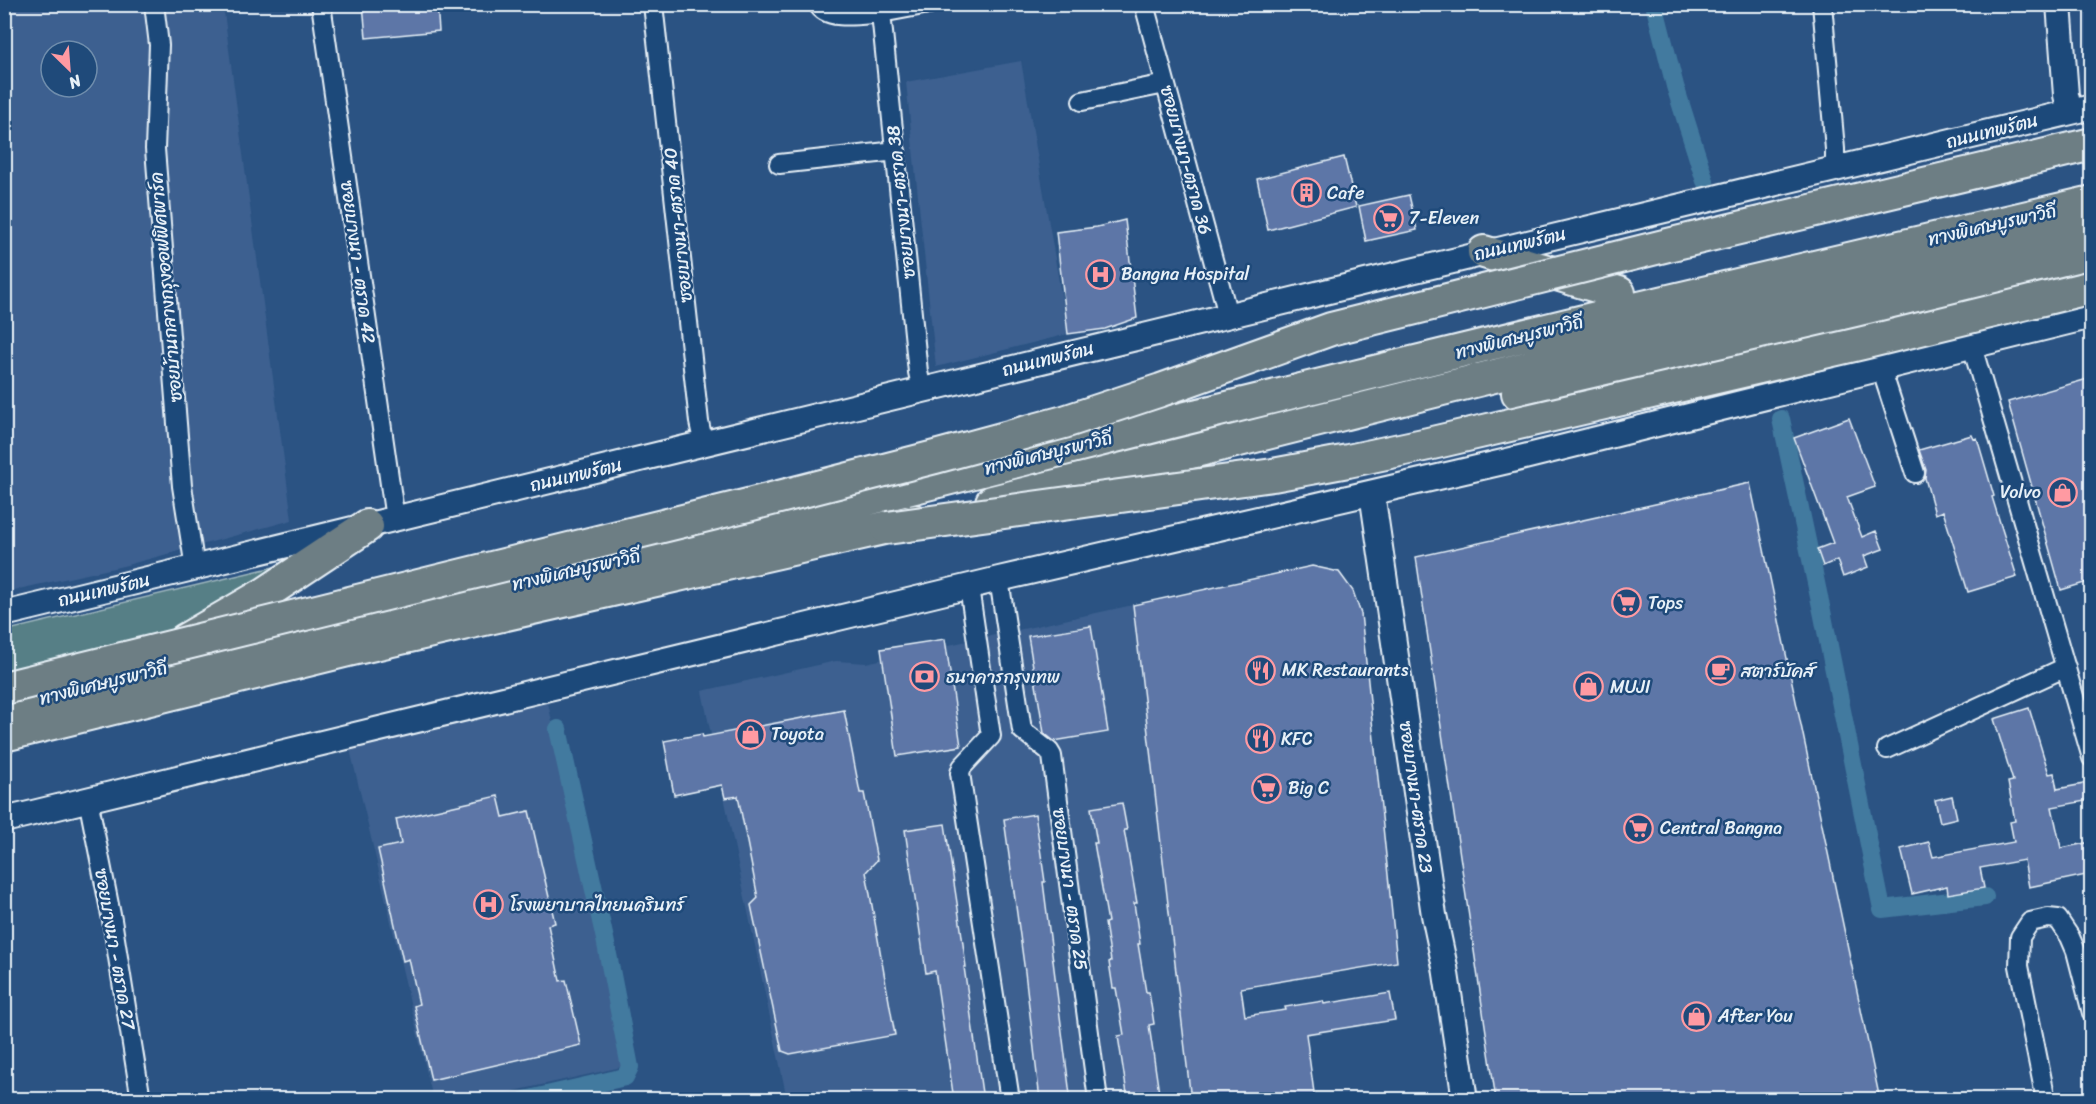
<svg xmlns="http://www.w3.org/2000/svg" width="2096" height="1104" viewBox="0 0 2096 1104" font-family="Sriracha,'Playpen Sans Thai',sans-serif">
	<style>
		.built { fill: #3d6190; fill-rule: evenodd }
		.green { fill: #577f86; stroke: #a0b8bf; stroke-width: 1.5 }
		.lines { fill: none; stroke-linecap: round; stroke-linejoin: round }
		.canal { stroke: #427a9f; stroke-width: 18 }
		.building { fill: #5d76a7; stroke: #e8f1f8; stroke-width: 1.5 }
		.street-casing { stroke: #e8f1f8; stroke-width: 22 }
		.secondary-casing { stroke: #e8f1f8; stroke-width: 28 }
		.highway-casing { stroke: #e8f1f8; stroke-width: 36 }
		.street { stroke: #1f4a7a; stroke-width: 18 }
		.secondary { stroke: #1f4a7a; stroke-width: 24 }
		.highway { stroke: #6d7e84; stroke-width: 32 }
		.highway-bridge-casing { stroke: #e8f1f8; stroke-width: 36; stroke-linecap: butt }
		.highway-bridge { stroke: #6d7e84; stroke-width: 32 }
		.labels { text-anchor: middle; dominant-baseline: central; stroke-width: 5; stroke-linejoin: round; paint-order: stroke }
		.street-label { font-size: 18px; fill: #e8f1f8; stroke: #1f4a7a }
		.poi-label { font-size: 18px; fill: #e8f1f8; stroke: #1f4a7a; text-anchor: start }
	</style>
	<rect width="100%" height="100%" fill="#2b5383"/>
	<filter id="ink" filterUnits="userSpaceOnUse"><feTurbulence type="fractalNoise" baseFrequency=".0167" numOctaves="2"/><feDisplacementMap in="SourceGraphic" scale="12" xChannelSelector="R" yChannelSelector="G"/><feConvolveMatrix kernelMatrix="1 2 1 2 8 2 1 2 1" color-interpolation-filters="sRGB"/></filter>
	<g filter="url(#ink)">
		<path class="built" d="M4,5H223L292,520L123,566L5,592ZM51,51H87V87H51Z
			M1021,61L1068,334L936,367L906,82Z
			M1133,605L1191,1099H787L702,691L836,661L866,663Z
			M548,703L626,1066L479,1099H433L349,745Z"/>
		<path class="green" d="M295,562L203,624L5,678L4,631Z"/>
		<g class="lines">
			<path class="canal" d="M1654,4L1675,86L1705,181
				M1781,419L1822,611L1882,909L1985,897
				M525,1100L625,1077L630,1067L605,939L558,729"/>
		</g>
		<path class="building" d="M363,4H437L439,31L366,38Z
			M1344,157L1356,207L1268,230L1257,179Z
			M1409,195L1417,230L1366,241L1359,206Z
			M1125,220L1137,318L1105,329L1068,334L1056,232L1097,227Z
			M2091,378V581L2061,590L2008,402Z
			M1849,418L1875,487L1847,497L1862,537L1876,531L1883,549L1864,556L1868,567L1843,577L1837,560L1823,566L1817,549L1833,543L1794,438Z
			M1972,435L1974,439L1977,438L1994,496L1992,497L2017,577L1968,592L1943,511L1935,514L1925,478L1926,470L1919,450Z
			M1750,483L1880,1100H1496L1416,557Z
			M1312,566L1339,572L1353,591L1361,614L1397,962L1241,988L1245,1016L1286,1010L1285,1007L1323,1001L1324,1004L1390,993L1395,1020L1306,1034L1315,1100H1191L1133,605Z
			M1091,626L1108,732L1054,741L1044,733L1028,636Z
			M945,639L961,746L897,756L881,649Z
			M2029,708L2049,774L2054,773L2057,789L2089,783L2091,800L2052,807L2061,848L2091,842V874L2029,887L2024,860L1980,868L1984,888L1948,894L1947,886L1912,894L1901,849L1929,842L1933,857L2014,842L2010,822L2015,821L2008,782L2013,781L1994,719Z
			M844,710L860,793H864L877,860L866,872L895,1035L790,1054L782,1051L751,905L758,898L738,796L725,798L722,785L674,795L664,741L702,734L703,737Z
			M498,796L503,817L529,811L555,923L548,925L560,981L566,980L581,1045L431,1080L414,1006L419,1004L409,959L403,961L378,849L401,844L396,819Z
			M1952,796L1957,818L1940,822L1935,800Z
			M1122,803L1127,830H1124L1137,903H1134L1140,944H1138L1146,992H1149L1154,1024L1149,1025L1160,1100H1128L1118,1036L1124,1035L1116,988H1113L1109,962L1111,961L1105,923L1108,922L1094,843H1097L1091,808Z
			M1035,814L1045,882H1043L1070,1095L1040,1100L1025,972L1004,819Z
			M945,824L961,929L966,967H964L983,1100H954L935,971L926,973L905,830Z"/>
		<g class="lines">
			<defs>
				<path id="street" d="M154,4L159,45L155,149L182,486L195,568
					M321,4L395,519
					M653,4L699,422L704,445
					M818,4C827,22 864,14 881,13L918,372L922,390
					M1144,4L1228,315
					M1822,4L1835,149V169
					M881,13L929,4
					M1082,101L1165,84
					M779,164L896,151
					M1972,346L2092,758
					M1881,368L1915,473
					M999,579L1022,730L1049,751L1052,756L1098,1100
					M969,587L991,736L962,767L960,773L1010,1100
					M1887,749L2066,667
					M88,799L112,920L141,1100
					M2046,1100L2019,966L2020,937L2030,922L2048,918L2058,919L2070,937L2076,951L2092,1013"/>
				<path id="secondary" d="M2059,4L2066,95L2070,112
					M1372,493L1434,915L1445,967L1465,1100
					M4,614C701,447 1395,272 2092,107
					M4,820L999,579L1516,459L2092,316"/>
				<path id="highway" d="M1484,252L1619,293
					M1518,393L2092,256
					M992,502L1598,350L2092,230
					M185,640L266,593L367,526
					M4,707L340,625L754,528L1170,422L1592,319L2092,202
					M4,735L348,650L915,521"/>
			</defs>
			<use href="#street" class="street-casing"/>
			<use href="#secondary" class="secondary-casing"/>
			<use href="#highway" class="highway-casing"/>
			<use href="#street" class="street"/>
			<use href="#secondary" class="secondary"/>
			<use href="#highway" class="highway"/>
			<defs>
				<path id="highway-bridge" d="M887,528L1273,475L1348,461L1428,444L1863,343L2092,287
					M4,688L748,505L935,457L1064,422L1161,390L1331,329L1672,244L2092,144"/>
			</defs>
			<use href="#highway-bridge" class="highway-bridge-casing"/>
			<use href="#highway-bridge" class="highway-bridge"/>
		</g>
	</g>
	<defs>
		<symbol id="building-ring" viewBox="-11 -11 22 22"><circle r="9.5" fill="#1f4a7a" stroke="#ff9aa2" stroke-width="1.5"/><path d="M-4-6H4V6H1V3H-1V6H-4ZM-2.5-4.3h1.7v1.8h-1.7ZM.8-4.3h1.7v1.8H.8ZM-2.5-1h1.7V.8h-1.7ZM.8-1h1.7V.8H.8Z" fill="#ff9aa2"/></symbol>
		<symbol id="supermarket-ring" viewBox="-11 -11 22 22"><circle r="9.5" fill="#1f4a7a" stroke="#ff9aa2" stroke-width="1.5"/><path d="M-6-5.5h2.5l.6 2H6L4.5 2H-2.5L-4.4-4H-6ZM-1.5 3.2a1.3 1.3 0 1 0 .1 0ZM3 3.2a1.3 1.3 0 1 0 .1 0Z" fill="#ff9aa2"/></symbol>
		<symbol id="hospital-ring" viewBox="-11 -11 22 22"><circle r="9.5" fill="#1f4a7a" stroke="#ff9aa2" stroke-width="1.5"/><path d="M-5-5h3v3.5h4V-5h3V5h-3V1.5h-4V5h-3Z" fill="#ff9aa2"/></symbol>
		<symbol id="shop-ring" viewBox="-11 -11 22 22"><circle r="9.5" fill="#1f4a7a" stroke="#ff9aa2" stroke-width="1.5"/><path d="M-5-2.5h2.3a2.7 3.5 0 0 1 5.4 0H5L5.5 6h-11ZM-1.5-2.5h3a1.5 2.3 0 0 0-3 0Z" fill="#ff9aa2"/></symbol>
		<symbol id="restaurant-ring" viewBox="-11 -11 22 22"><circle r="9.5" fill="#1f4a7a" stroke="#ff9aa2" stroke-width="1.5"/><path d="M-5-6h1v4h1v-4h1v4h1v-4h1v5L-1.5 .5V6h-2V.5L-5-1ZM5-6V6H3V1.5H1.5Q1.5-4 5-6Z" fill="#ff9aa2"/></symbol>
		<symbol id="cafe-ring" viewBox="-11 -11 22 22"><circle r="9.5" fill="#1f4a7a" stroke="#ff9aa2" stroke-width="1.5"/><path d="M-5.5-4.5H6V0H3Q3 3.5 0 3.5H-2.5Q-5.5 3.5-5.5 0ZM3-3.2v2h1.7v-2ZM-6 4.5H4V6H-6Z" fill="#ff9aa2"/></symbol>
		<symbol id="bank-ring" viewBox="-11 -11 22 22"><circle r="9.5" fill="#1f4a7a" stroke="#ff9aa2" stroke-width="1.5"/><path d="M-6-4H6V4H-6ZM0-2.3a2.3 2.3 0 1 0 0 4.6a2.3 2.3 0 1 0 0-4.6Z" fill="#ff9aa2"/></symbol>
	</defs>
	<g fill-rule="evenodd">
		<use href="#building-ring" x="1290" y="176" width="33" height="33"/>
		<use href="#supermarket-ring" x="1372" y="202" width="33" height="33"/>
		<use href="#hospital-ring" x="1084" y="258" width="33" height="33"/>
		<use href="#shop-ring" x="2046" y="476" width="33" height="33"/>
		<use href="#supermarket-ring" x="1610" y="586" width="33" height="33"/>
		<use href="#restaurant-ring" x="1244" y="654" width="33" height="33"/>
		<use href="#cafe-ring" x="1704" y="654" width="33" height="33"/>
		<use href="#bank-ring" x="908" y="660" width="33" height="33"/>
		<use href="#shop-ring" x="1572" y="670" width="33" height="33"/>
		<use href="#shop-ring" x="734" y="718" width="33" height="33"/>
		<use href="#restaurant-ring" x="1244" y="722" width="33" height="33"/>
		<use href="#supermarket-ring" x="1250" y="772" width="33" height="33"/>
		<use href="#supermarket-ring" x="1622" y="812" width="33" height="33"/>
		<use href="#hospital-ring" x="472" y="888" width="33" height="33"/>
		<use href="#shop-ring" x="1680" y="1000" width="33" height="33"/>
	</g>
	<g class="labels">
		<g class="street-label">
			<text transform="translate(1992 131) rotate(-14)">ถนนเทพรัตน</text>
			<text transform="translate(1186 160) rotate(75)">ซอยบางนา-ตราด 36</text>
			<text transform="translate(901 202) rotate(-96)">ซอยบางนา-ตราด 38</text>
			<text transform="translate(678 225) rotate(-96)">ซอยบางนา-ตราด 40</text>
			<text transform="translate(1992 225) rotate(-13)">ทางพิเศษบูรพาวิถี</text>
			<text transform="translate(1520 244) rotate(-13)">ถนนเทพรัตน</text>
			<text transform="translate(358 262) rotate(82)">ซอยบางนา - ตราด 42</text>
			<text transform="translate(166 287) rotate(-95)">ซอยบ้านกลางกรุงออฟฟิศพาร์ค</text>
			<text transform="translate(1519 337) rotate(-14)">ทางพิเศษบูรพาวิถี</text>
			<text transform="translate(1048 359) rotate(-14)">ถนนเทพรัตน</text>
			<text transform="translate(1048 453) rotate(-14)">ทางพิเศษบูรพาวิถี</text>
			<text transform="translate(576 475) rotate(-13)">ถนนเทพรัตน</text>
			<text transform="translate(576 570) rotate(-13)">ทางพิเศษบูรพาวิถี</text>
			<text transform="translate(104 590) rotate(-13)">ถนนเทพรัตน</text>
			<text transform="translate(103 683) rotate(-14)">ทางพิเศษบูรพาวิถี</text>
			<text transform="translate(1416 797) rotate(82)">ซอยบางนา-ตราด 23</text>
			<text transform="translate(1070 889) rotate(82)">ซอยบางนา - ตราด 25</text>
			<text transform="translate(115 949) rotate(80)">ซอยบางนา - ตราด 27</text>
		</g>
		<g class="poi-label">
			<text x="1327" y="193">Cafe</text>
			<text x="1409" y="218">7-Eleven</text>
			<text x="1121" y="274">Bangna Hospital</text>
			<text x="2041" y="492" text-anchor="end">Volvo</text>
			<text x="1648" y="603">Tops</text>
			<text x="1282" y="670">MK Restaurants</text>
			<text x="1741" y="671">สตาร์บัคส์</text>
			<text x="946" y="677">ธนาคารกรุงเทพ</text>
			<text x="1610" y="687">MUJI</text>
			<text x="771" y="734">Toyota</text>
			<text x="1281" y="739">KFC</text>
			<text x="1288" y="788">Big C</text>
			<text x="1660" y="828">Central Bangna</text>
			<text x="510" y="905">โรงพยาบาลไทยนครินทร์</text>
			<text x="1718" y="1016">After You</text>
		</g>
	</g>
	<rect width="2096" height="1104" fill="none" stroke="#1f4a7a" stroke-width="24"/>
	<rect x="12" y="12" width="2072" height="1080" fill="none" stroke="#e8f1f8" stroke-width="2" filter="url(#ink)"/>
	<g transform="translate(69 69) rotate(155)"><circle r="28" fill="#1f4a7a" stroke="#6f8dac" stroke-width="1.5"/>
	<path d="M0-4.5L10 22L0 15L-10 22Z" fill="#ff9aa2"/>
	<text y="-9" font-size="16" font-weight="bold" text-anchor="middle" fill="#e8f1f8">N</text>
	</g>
</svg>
